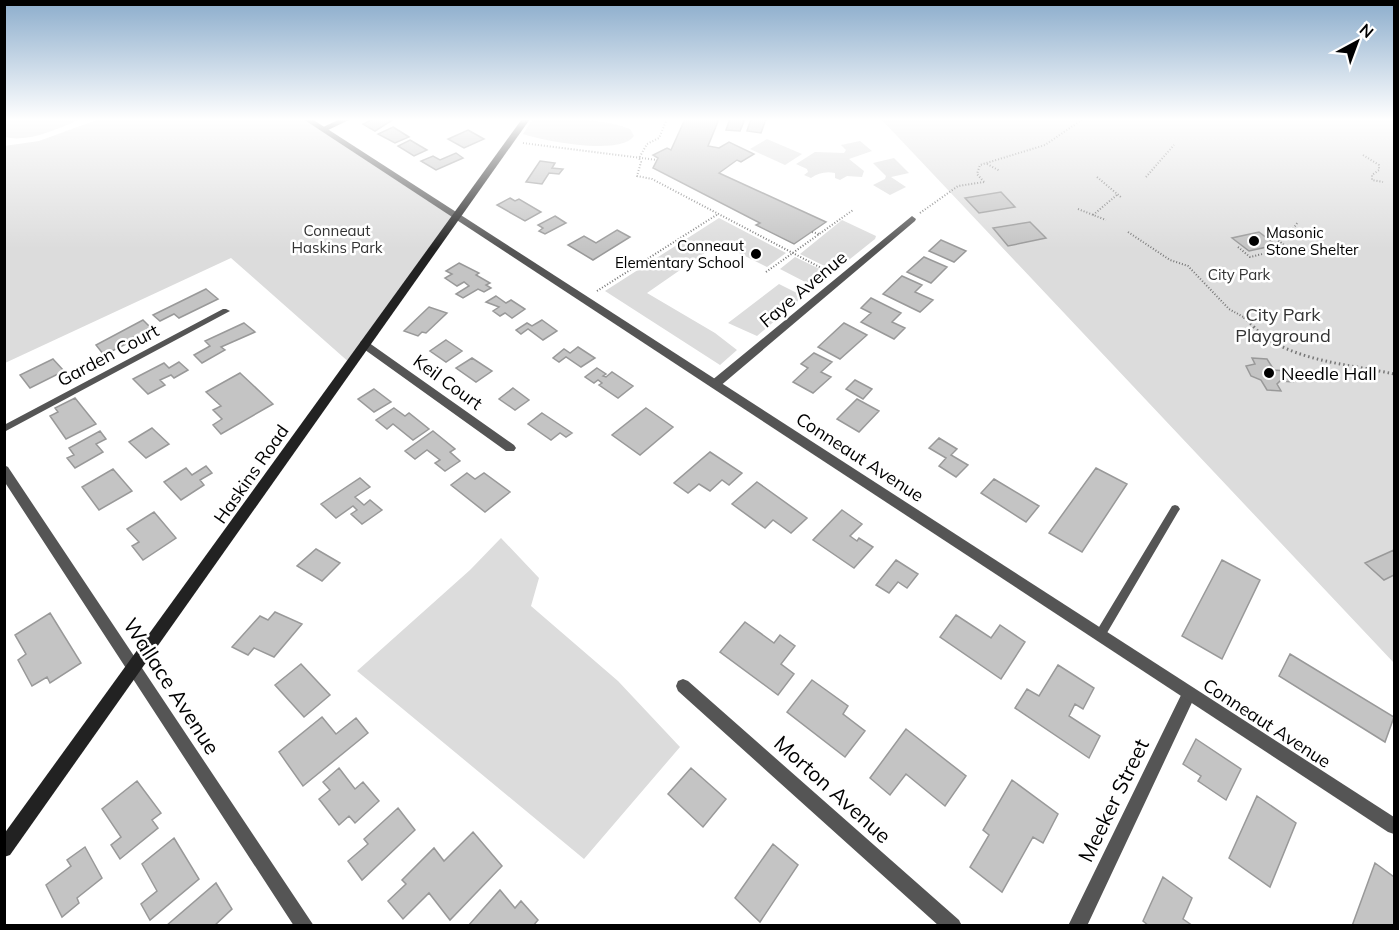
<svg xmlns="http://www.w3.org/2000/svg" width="1399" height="930" viewBox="0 0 1399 930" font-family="Mulish,sans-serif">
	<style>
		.green { fill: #dcdcdc }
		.building { fill: #c4c4c4; stroke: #999; stroke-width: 1.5 }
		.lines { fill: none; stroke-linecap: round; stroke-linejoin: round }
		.path-far1 { stroke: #777; stroke-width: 2; stroke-dasharray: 1 2; stroke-linecap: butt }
		.path { stroke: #777; stroke-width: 3; stroke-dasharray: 1.5 3; stroke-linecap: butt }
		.service { fill: #555; fill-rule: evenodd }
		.minor { fill: #555; fill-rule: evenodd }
		.tertiary { fill: #555; fill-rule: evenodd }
		.secondary { fill: #222; fill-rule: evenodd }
		.poi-dot { fill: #000; stroke: #fff; stroke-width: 2 }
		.labels { text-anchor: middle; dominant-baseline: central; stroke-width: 5; stroke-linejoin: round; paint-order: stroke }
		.far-park-label { font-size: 15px; fill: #333; stroke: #fff }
		.far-poi-label { font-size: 15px; fill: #000; stroke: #fff; text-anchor: start }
		.street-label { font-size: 18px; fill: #000; stroke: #fff }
		.park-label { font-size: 18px; fill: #333; stroke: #fff }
		.poi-label { font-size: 18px; fill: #000; stroke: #fff; text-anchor: start }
		.near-street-label { font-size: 21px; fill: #000; stroke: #fff }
	</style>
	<rect width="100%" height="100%" fill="#fff"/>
	<path class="green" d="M5,119H82C58,128 30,143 5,137Z
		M99,119H307L456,217L351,364L231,258L5,363L4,146L39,141Z
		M533,119C564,119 600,117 630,129L634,136C620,156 544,141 523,134Z
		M881,119H1394V663L949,191Z
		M767,139L802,154L785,165L750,149Z
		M860,141L872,151L849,159L864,171L862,177L847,176L840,180L835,178V173C826,171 818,173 811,178L804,175L808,172L807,169L796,164L815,152L844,153L846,150L841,145Z
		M894,158L909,173L891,177L906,187L890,195L873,185L885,179L886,176L873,163Z
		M719,218L786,253L767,267L719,243L647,293L715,333L737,350L720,365L605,291Z
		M842,220L876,236L875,239L835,271L800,254Z
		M795,257L832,275L821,285L815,282L811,285L780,269Z
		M779,284L799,294L798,301L757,336L728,323Z
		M501,538L539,578L531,606L618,681L680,747L584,859L357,671L470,570Z"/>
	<path class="building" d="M374,119H394L375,131L363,124Z
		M685,119H719L708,146L719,148L729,142L754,154L741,162L737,160L719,173L826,222L794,244L756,225L760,223L653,168L658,158L653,155L667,148L671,150Z
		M730,119H745L740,131L726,130Z
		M751,119H766L761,133L747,131Z
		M393,127L409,137L395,143L378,134Z
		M468,130L484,139L464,148L448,139Z
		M410,140L427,150L414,156L398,146Z
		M456,153L463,158L436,170L421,161L433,156L440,160Z
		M540,161L555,163L552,168L563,169L559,174L549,173L542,184L526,182Z
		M1001,192L1015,207L979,213L965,198Z
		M510,198L515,201L519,199L541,212L525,221L497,205Z
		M555,216L566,223L545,234L539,231L543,228L538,225Z
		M1030,222L1046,238L1008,246L993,228Z
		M617,230L630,237L593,260L568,245L584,236L596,243Z
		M1259,232L1276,245L1249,251L1232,238Z
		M941,240L966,251L954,262L929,251Z
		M924,257L947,267L931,283L907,272Z
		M459,263L479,273L476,275L490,283L486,285L491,288L484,292L478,289L463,298L456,294L469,286L464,282L457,286L445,278L452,274L446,271Z
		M902,276L922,285L915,292L933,300L920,312L883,294Z
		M206,289L218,299L179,318L174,314L160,321L153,315Z
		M496,296L506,303L511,300L525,309L512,318L505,313L500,316L493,311L499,307L486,302Z
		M871,298L901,313L892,322L905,328L894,339L861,322L871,313L861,308Z
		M429,307L447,313L426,333L422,332L418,336L404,331Z
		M143,320L152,329L126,341L128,343L104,355L96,345Z
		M542,320L557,331L543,340L528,329L521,334L516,330L527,323L532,326Z
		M244,323L255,332L221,347L225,350L202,363L194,355L210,346L205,341Z
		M844,323L867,335L840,359L818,347Z
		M446,340L462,351L446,362L430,351Z
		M578,347L595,358L581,367L566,357L559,362L553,358L564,349L570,353Z
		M814,353L832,362L821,372L831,377L813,393L793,382L808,368L801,364Z
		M472,358L492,371L476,382L456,368Z
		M1252,358L1267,359L1274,370L1287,371L1293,382L1280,381L1277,384L1281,391L1267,390L1261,380L1251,376L1246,366L1255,364Z
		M53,359L64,371L30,388L20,375Z
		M179,362L188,370L174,378L171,375L160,380L165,385L148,394L133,379L164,363L169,368Z
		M597,368L606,374L603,376L606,377L612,372L633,386L618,398L599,385L602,383L598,380L594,383L585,377Z
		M240,373L273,404L221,434L213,425L222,419L213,410L221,406L206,392Z
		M855,380L872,389L863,399L846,389Z
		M513,388L529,400L515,410L499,399Z
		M374,389L391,402L374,412L358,399Z
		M75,398L96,424L66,439L50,416L58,412L55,408Z
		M857,399L879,411L859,432L837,419Z
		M394,408L405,416L409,413L429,429L413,440L393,424L387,429L376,420Z
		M646,408L673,427L640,455L612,435Z
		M542,413L572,433L566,437L560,433L551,440L528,424Z
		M152,428L169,444L146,458L129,442Z
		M100,431L106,439L96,444L103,452L75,468L67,458L74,455L69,448Z
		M433,431L455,449L450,452L460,461L445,471L435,463L440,460L427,450L415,459L405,451Z
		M939,438L957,449L951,455L968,465L956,477L939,466L946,458L929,448Z
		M710,452L742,473L729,485L722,480L710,491L699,484L688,493L674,483Z
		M206,466L212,473L200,480L204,485L181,500L164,482L186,468L192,475Z
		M1096,468L1127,484L1082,552L1049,533Z
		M113,469L132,491L99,510L82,487Z
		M467,473L475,479L484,473L510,492L485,512L451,485Z
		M360,478L370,487L355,497L364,505L370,500L382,510L362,524L351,514L357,510L353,506L336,518L321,504Z
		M994,479L1039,506L1026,522L981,493Z
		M757,482L807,518L791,533L773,520L765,528L732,504Z
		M842,510L862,524L850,536L857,541L859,538L873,547L854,568L813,540Z
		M154,512L176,538L143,560L132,546L139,542L127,529Z
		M316,549L340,563L322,581L297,566Z
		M1394,550V575L1384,580L1365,563Z
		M896,560L918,574L907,588L898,582L889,593L876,585Z
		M1222,560L1260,580L1222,659L1182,636Z
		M275,612L302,624L274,657L254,648L248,655L232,647L260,616L268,620Z
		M50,613L81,663L50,683L47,677L32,686L18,660L26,654L15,635Z
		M956,615L991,638L1000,625L1025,642L1001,679L940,637Z
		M745,622L774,643L780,635L795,646L781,664L794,674L778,695L720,652Z
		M1290,654L1394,717L1385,742L1279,676Z
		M301,664L330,695L304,717L275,685Z
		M1058,665L1094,688L1083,709L1075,704L1069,716L1100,736L1089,758L1015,708L1027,689L1039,696Z
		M812,680L848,706L843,714L865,731L845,757L787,712Z
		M322,717L336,734L356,718L368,733L303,786L279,752Z
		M906,729L966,776L945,806L906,774L890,795L870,778Z
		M1196,739L1241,769L1226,800L1198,781L1201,776L1183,764Z
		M339,768L355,789L363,782L379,801L355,823L349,816L339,825L319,799L330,790L323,782Z
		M691,768L726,799L703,827L668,794Z
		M1012,780L1058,814L1043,843L1033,837L1002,892L970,867L989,835L983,830Z
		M137,781L161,813L152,820L158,828L120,859L111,845L121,837L102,809Z
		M1257,796L1296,823L1270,887L1229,858Z
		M398,808L415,830L362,880L348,861L368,844L364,839Z
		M473,832L502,866L450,920L429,893L403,919L388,901L406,884L402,880L434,848L444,861Z
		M174,838L199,879L150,920L141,904L157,891L142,864Z
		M773,844L798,865L760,922L735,898Z
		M85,847L102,878L77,898L79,903L62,917L46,885L71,866L67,860Z
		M1375,863L1394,877V926H1352Z
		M1163,877L1192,898L1183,919L1193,926H1149L1143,921Z
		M216,883L232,909L214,926H166Z
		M500,890L515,908L521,901L538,920L533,926H468Z"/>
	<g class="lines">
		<path class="path-far1" d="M667,119L659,138L647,144L639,158L641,162L637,176L652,179L829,272
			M523,143L657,160
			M1363,155L1379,165V170L1372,175V180L1383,182
			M987,164L1000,171
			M1097,177L1122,198
			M1146,177L1174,145
			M984,182L977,174L980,165L1045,145L1083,119
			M1078,209L1106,220
			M920,213L958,186L984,182
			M1093,215L1118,194
			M812,232L819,234
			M1128,232L1170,260L1188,266L1229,309L1245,318
			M1238,247L1250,257L1288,248L1275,238L1288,236L1298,222
			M766,272L853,210
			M597,291L718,214"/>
		<path class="path" d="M1244,317C1252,324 1258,333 1268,339C1304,362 1353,365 1394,374"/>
		<path class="service" d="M223,309H226L230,311L4,432V425Z
			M1175,505L1178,506L1180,509L1178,512L1104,638L1100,640L1096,638L1095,635L1096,632L1172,506Z"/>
		<path class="minor" d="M340,119H351L326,131L319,129Z
			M912,216L916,219L915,221L719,387H711L710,384L711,381Z
			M365,340L514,445L516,448L514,451H506L361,347L360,344L361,341Z
			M4,465L8,467L314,926H294L4,481Z
			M683,679L688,681L959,920L962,926H939L678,691L676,686L678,681Z
			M1189,687L1194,689L1196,694L1087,926H1068L1184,689Z"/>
		<path class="tertiary" d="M303,119H312L1394,817V834L1388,832Z"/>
		<path class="secondary" d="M522,119H530L10,855L4,857V834Z"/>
	</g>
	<linearGradient id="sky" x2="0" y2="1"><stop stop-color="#8cadcc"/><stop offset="0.48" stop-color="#fff"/><stop offset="1" stop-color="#fff" stop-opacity="0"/></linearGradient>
	<rect width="1399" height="249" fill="url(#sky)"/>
	<g class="poi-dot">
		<circle cx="1254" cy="241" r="6"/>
		<circle cx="756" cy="254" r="6"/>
		<circle cx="1269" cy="373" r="6"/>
	</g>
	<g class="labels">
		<g class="far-park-label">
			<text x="337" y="230">Conneaut<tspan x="337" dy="17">Haskins Park</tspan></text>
			<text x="1239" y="274">City Park</text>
		</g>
		<g class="far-poi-label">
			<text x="1266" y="232">Masonic<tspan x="1266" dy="17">Stone Shelter</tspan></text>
			<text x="744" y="245" text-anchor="end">Conneaut<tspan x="744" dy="17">Elementary School</tspan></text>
		</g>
		<g class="street-label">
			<text transform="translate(803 289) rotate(-40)">Faye Avenue</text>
			<text transform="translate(108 355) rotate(-28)">Garden Court</text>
			<text transform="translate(448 382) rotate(36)">Keil Court</text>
			<text transform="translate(860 457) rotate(33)">Conneaut Avenue</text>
			<text transform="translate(251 474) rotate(-55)">Haskins Road</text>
			<text transform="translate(1267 723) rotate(33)">Conneaut Avenue</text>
		</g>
		<g class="park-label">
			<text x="1283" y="314">City Park<tspan x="1283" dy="21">Playground</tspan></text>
		</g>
		<g class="poi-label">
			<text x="1281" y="373">Needle Hall</text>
		</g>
		<g class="near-street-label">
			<text transform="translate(172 686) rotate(57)">Wallace Avenue</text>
			<text transform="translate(833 789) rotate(42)">Morton Avenue</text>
			<text transform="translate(1113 800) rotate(-64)">Meeker Street</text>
		</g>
	</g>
	<rect width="1399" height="930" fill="none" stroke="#000000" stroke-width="12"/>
	<g transform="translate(1357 42) rotate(41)" stroke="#ffffff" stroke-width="4.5" paint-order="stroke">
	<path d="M0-4.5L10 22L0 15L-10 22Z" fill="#000000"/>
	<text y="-9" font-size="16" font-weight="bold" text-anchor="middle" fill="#000000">N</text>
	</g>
</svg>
